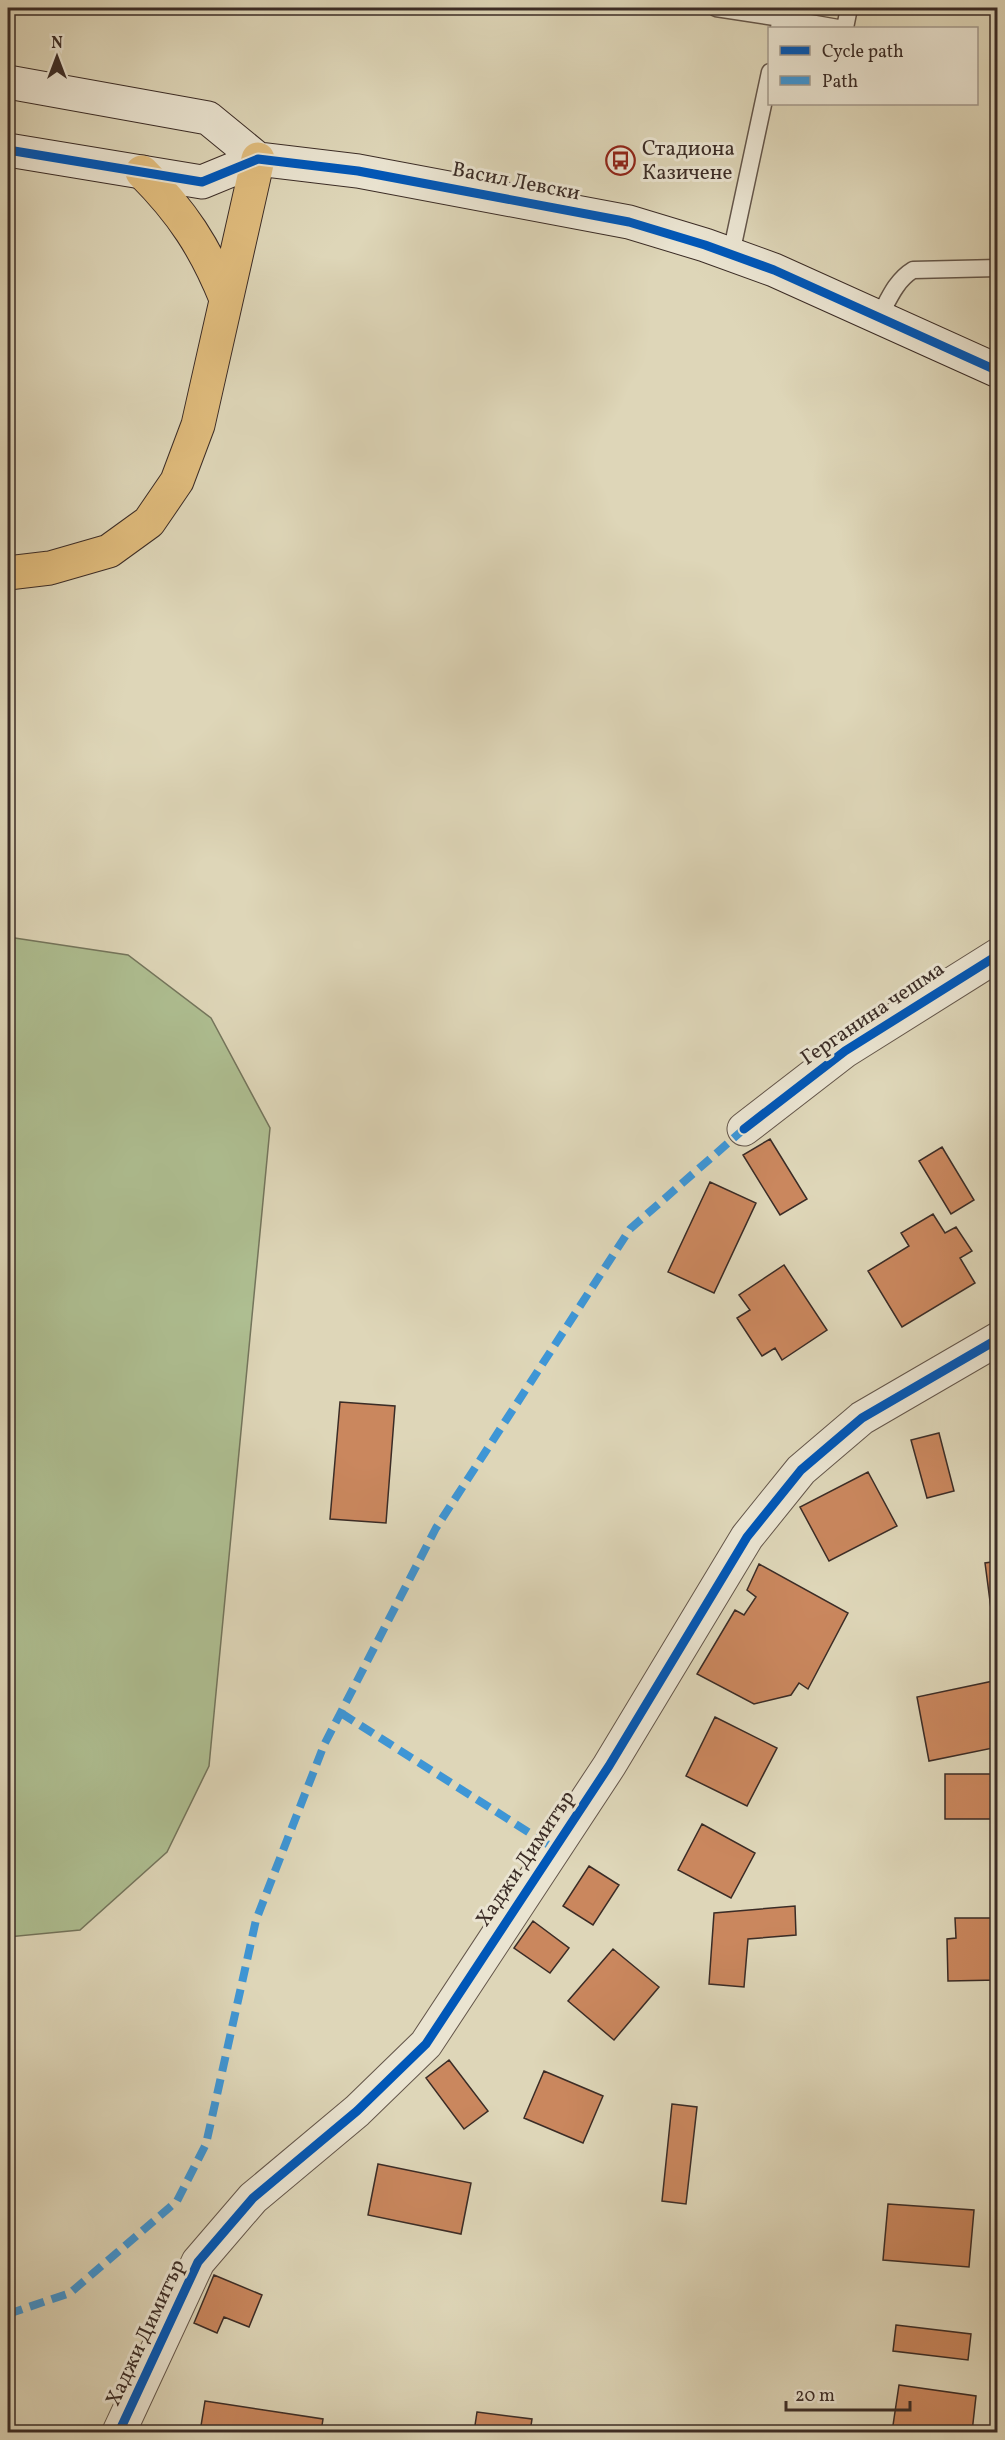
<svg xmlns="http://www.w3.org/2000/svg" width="1005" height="2440" viewBox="0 0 1005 2440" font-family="Vollkorn,serif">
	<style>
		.green { fill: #aebe91; stroke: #74755c; stroke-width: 1.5 }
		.building { fill: #ca875e; stroke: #3b2c26; stroke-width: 1.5 }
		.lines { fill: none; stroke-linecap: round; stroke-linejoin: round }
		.lane-casing { stroke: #64564a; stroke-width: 19 }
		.street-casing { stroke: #64564a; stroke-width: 35 }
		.secondary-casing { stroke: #3b2c26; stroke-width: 35 }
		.highway-casing { stroke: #3b2c26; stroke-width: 35 }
		.lane { stroke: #eae4d1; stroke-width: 16 }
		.street { stroke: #eae4d1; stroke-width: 33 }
		.secondary { stroke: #eae4d1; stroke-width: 33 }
		.highway { stroke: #dfbb7c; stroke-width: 33 }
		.quiet { stroke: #3e96d6; stroke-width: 8; stroke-dasharray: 15 8; stroke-linecap: butt }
		.cycleway-casing { stroke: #eae4d1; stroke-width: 13 }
		.cycleway { stroke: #0057b8; stroke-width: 9 }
		.labels { text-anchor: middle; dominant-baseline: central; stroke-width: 6; stroke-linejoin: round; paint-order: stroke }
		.poi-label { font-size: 21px; fill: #3b2c26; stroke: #eae4d1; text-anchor: start }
		.street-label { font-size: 21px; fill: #3b2c26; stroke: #eae4d1 }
	</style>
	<rect width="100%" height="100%" fill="#ded6b8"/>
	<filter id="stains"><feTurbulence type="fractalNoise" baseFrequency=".00333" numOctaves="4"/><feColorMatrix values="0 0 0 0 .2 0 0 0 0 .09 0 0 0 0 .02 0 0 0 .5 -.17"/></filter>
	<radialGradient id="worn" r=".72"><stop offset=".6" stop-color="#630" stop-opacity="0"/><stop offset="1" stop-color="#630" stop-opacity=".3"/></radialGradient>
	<path class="green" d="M8,937L128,955L211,1018L270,1128L209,1766L167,1852L80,1930L8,1937Z"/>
	<path class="building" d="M770,1139L807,1199L780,1215L743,1155Z
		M942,1147L974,1200L951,1214L919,1161Z
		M710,1182L756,1203L714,1293L668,1272Z
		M933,1214L945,1233L956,1227L972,1251L960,1258L975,1283L902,1327L868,1271L909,1246L901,1233Z
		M784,1265L827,1330L782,1360L775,1348L762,1356L737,1318L750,1310L739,1295Z
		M340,1402L395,1406L386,1523L330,1519Z
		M939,1433L954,1491L927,1498L911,1440Z
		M868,1472L897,1526L829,1561L800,1507Z
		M998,1561V1623L993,1624L985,1563Z
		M759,1564L848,1613L808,1689L799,1683L791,1695L754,1704L697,1674L735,1610L744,1615L756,1597L747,1590Z
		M998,1680V1747L929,1761L917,1697Z
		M715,1717L777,1748L747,1806L686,1776Z
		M945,1774H998V1819H945Z
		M702,1824L755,1853L731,1898L678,1870Z
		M589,1866L619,1885L593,1925L563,1906Z
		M795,1906L796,1935L748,1939L744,1987L709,1984L714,1913Z
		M955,1918H998V1980L948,1981L947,1939L956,1938Z
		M533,1921L569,1948L550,1973L514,1948Z
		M613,1949L659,1987L614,2040L568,2001Z
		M449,2060L488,2111L464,2129L426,2078Z
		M544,2071L603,2096L583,2143L524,2118Z
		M672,2104L697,2107L686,2204L662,2201Z
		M378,2164L471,2183L461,2234L368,2215Z
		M888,2204L974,2210L969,2267L883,2260Z
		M214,2275L262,2295L249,2327L224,2317L217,2333L194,2323Z
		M896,2325L971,2334L968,2360L893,2351Z
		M899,2385L976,2396L972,2432H892Z
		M205,2401L323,2419L321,2432H200Z
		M477,2412L532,2419L530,2432H474Z"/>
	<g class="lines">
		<defs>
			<path id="lane" d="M716,8L781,18L779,28
				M781,18L838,28
				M845,28L849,8
				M731,254L770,72
				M878,319C888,301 895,281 913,270L998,268"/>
			<path id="street" d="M744,1129L845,1051L998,955
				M119,2432L198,2262L253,2198L357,2111L426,2044L609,1766L747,1537L801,1470L862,1418L998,1339"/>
			<path id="secondary" d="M8,82L208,118L258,159
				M8,150L202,182L258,159L358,171L629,222L705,245L774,270L998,371"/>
			<path id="highway" d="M142,172C182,212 205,247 226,299
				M8,573L50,568L109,551L149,522L177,481L198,425L258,159"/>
		</defs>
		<use href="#lane" class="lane-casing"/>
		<use href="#street" class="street-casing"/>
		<use href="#secondary" class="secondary-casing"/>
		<use href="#highway" class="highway-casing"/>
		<use href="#lane" class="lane"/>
		<use href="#street" class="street"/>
		<use href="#secondary" class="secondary"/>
		<use href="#highway" class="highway"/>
		<path class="quiet" d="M341,1713L555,1849
			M8,2314L70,2293L177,2201L206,2144L256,1920L324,1745L436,1528L630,1229L744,1129"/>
		<defs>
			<path id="cycleway" d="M8,150L202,182L258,159L358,171L629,222L705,245L774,270L998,371
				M744,1129L845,1051L998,955
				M119,2432L198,2262L253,2198L357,2111L426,2044L609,1766L747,1537L801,1470L862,1418L998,1339"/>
		</defs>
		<use href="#cycleway" class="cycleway-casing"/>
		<use href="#cycleway" class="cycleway"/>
	</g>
	<defs>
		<symbol id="bus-ring" viewBox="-11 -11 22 22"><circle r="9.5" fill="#eae4d1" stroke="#8f2418" stroke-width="1.5"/><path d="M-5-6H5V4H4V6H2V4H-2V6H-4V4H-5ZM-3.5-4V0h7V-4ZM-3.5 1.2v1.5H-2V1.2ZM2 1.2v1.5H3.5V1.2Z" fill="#8f2418"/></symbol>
	</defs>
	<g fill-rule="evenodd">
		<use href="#bus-ring" x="604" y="144" width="33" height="33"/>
	</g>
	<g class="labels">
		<g class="poi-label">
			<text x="642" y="149">Стадиона<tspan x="642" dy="24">Казичене</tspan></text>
		</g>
		<g class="street-label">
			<text transform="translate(516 182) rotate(11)">Васил Левски</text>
			<text transform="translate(873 1014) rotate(-34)">Герганина чешма</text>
			<text transform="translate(526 1859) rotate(-56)">Хаджи Димитър</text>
			<text transform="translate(146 2333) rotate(-65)">Хаджи Димитър</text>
		</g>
	</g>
	<rect width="1005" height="2440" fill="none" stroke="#ded6b8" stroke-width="30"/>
	<rect x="9" y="9" width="987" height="2422" fill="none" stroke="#3b2c26" stroke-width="3"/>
	<rect x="15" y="15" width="975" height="2410" fill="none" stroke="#3b2c26" stroke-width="1.5"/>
	<rect x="768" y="27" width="210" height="78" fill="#eae4d1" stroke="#a49a8d" stroke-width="1.5"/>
	<rect x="780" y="46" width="30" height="9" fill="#0057b8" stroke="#a49a8d" stroke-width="1.5"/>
	<text x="822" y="57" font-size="18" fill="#3b2c26">Cycle path</text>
	<rect x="780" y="76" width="30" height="9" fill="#3e96d6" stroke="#a49a8d" stroke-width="1.5"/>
	<text x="822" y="87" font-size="18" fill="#3b2c26">Path</text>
	<g transform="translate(57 57)" stroke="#eae4d1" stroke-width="4.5" paint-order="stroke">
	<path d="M0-4.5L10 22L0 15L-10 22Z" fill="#3b2c26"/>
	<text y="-9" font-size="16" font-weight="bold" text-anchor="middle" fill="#3b2c26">N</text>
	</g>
	<path d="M786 2401v9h124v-9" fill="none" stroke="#3b2c26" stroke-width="3"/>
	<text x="795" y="2401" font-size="18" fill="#3b2c26" stroke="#eae4d1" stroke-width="4.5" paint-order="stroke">20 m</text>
	<rect width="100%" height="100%" filter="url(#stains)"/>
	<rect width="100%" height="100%" fill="url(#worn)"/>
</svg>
